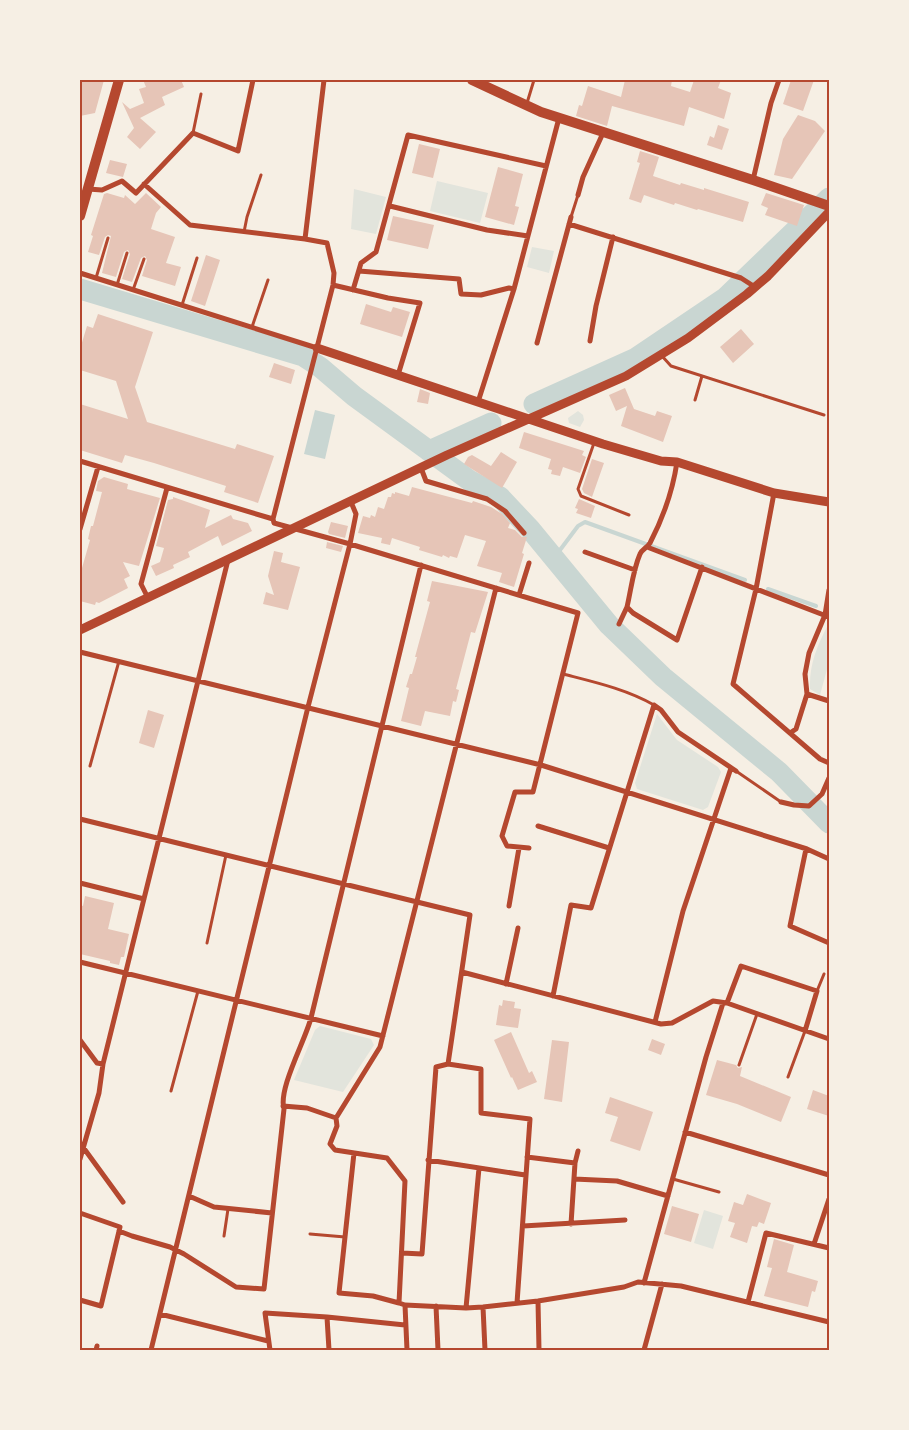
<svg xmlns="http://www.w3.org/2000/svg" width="909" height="1430" viewBox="0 0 909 1430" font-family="'Archivo Narrow',sans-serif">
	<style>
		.green { fill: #e2e4dc }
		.water { fill: #c9d6d2 }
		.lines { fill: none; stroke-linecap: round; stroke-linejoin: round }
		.stream { stroke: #c9d6d2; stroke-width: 4 }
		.river { stroke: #c9d6d2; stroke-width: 21 }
		.building { fill: #e6c5b7 }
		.service { stroke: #b5482f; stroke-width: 3 }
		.minor { stroke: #b5482f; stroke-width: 5 }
		.tertiary { stroke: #b5482f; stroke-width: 9 }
		.secondary { stroke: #b5482f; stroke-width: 10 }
		.neatline { fill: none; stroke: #b5482f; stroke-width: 2 }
	</style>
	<rect width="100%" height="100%" fill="#f6efe4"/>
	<path class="green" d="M437,181L488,193L480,223L430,211Z
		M354,189L386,197L376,234L351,229Z
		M532,247L554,251L549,273L527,267Z
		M578,411L583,415L584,420L580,427L569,423L568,418Z
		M828,625L829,662L820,695L810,689C809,665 817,646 828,625Z
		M657,714L677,740L718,767L721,772L708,807L703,810L637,789L635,783Z
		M320,1026L371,1039L374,1045L343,1092L294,1080L315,1030Z
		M704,1210L723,1216L713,1249L694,1243Z"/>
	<path class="water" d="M315,410L335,415L325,459L304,454Z"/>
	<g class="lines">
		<path class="stream" d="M554,558L578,526L585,522L745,580
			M768,589L816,606"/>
		<path class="river" d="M80,289L303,356L320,367L354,396L469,480L500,497L530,529L609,625L663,677L779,772L829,823
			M534,404L636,358L725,298L829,198
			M429,451L491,423"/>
	</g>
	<path class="building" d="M80,80H104L95,113L80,116Z
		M143,80H181L184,87L162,97L165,105L140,118L156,132L140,149L127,137L134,128L122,102L130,109L144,103L139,89L146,87Z
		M625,80H672L671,86L690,92L694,80H721L718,88L731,93L724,119L689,107L684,126L612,106L607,126L576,116L579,105L582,106L588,86L621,97Z
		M791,80H814L803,111L783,104Z
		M798,115L815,121L825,131L792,179L774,175L783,139Z
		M718,125L729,129L722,150L707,145L710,136L714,138Z
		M419,144L440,149L433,178L412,173Z
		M640,151L659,157L653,176L680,185L681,183L704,190V188L749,202L743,222L698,209L697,210L675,203L674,205L644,195L641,203L629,199L640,163L637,162Z
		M110,160L127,164L123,177L106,173Z
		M498,167L523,174L515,206L519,207L514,225L485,217Z
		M107,193L124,198L125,195L135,204L146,193L161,207L156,213L151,229L175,237L166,263L181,267L175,286L142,276L147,260L145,256L141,258L132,282L122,279L130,254L128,250L124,252L116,277L102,273L111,236L108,235L105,237L99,255L88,252L93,236L91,235L104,194Z
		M766,193L804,205L797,226L765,215L768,208L761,205Z
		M393,216L434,225L428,249L387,240Z
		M206,255L220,260L205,306L191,301Z
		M366,304L391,312L393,307L410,312L402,337L360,324Z
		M98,314L153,332L135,387L147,422L235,449L237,444L274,456L258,503L224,492L226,486L154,463L125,455L122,463L80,450V404L128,419L116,381L80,370V349L87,326L93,328Z
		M741,329L754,344L733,363L720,347Z
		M274,363L295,370L291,384L269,377Z
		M625,388L634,409L655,416L657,411L672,416L663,442L621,426L627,406L616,411L609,395Z
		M420,389L430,393L428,404L417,402Z
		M524,432L584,451L582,455L586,457L580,473L563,467L560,476L551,474L552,470L548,469L551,459L519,448Z
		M501,452L517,462L502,488L464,464L468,457L472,455L491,466Z
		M592,459L604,463L592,497L584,493L582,489Z
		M104,477L128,484L127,489L160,498L139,566L123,562L130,576L124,579L128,588L99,603L96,602L95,605L80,601V567L82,568L90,540L88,539L91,526H93L102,492L96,491L98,481Z
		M412,487L472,503L473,501L491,507L502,514L510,523L508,528L515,530L522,537H527L522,553L524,554L514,587L499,582L502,573L477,566L486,541L465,535L457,558L450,556L449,558L443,555L442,557L419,550L420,547L392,538L390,545L381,543L382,538L358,533L363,516L370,518L371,515L375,517L378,507L384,509L388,497H391L392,493L395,494V492L409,496Z
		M173,497L210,510L205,528L231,515L233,519L248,523L252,531L222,546L218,536L188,552L190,557L173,565L174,568L156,576L151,566L160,562L164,548L156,546L168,500L173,499Z
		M579,499L595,506L591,518L576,513L578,509L575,508Z
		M331,522L348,526L345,538L329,534L328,532Z
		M327,542L343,546L341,552L326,548Z
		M274,551L283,553L281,562L300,567L288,610L263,604L266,592L274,595L268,576Z
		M432,581L488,592L475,633L471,632L456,689L459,690L456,702L453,701L450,716L425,711L421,726L401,721L409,688L406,687L410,674H412L417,657H415L430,602L427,601Z
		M148,710L164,715L154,748L139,743Z
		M85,896L114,903L108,929L129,934L124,957H121L119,965L110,963V961L80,954V905L83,906Z
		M503,1000L515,1002L514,1008L521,1009L518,1028L496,1025L499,1005L502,1006Z
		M511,1032L529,1073L532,1071L537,1082L518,1090L512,1077L511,1078L494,1040Z
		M652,1039L665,1044L661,1055L648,1050Z
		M552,1040L569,1042L562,1102L544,1099Z
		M717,1060L736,1065L738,1068L742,1067L740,1076L791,1097L781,1122L737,1104L706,1095Z
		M813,1090L829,1096V1116L807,1109Z
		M610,1097L653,1112L640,1151L610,1141L618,1117L605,1113Z
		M747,1194L771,1203L764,1224L759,1222L757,1227L752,1226L747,1243L730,1237L735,1223L728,1221L734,1202L743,1205Z
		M672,1206L699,1214L691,1242L664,1234Z
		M774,1239L794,1245L787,1272L818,1281L815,1292L812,1291L808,1307L764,1296L772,1268L767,1267Z"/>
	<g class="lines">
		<path class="service" d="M527,103L534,80
			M193,133L201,94
			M571,217L578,195
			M244,232L247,217L261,175
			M96,278L108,238
			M117,285L127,253
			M133,290L144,259
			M182,305L197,258
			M252,327L268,280
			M662,356L671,366L824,415
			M695,400L702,376
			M594,443L578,489L581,496L629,515
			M563,674C594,682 626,689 654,705
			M90,766L119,661
			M736,771L781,802
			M207,943L226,855
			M817,991L824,974
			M739,1065L757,1014
			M788,1077L805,1031
			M171,1091L198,991
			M673,1179L719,1192
			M310,1234L345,1237
			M224,1236L228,1209"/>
		<path class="minor" d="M753,180L771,103L779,80
			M144,184L190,225L305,239L327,243L334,273L333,285L273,519L274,523L350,544L578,613L533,792H515L502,836L507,846L529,848
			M88,189L102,190L122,181L136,193L193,133L238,151L253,80
			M578,195L583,177L603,133
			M390,206L487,230L528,236
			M569,224L741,278L755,287
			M305,239L324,80
			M359,271L459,279L461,294L481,295L509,288L514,289
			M80,273L317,348
			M333,285L388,298L420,303L398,375
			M353,290L361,263L376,252L408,135L546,166
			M590,341L596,306L613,237
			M537,343L571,217
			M478,402L514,289L559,118
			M80,461L273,519
			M421,468L426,481L487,499L505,511L524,533
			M774,493L756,589L733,684L820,759L829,763
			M80,529L98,467
			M647,547L829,617
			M585,552L635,570
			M519,595L529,563
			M148,598L141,584L167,488
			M627,607C631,590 633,570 640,554C642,549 647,548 650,543C663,518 673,489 677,462
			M619,624L627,607L633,613L677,640L702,567
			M80,652L541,765L807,849L829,859
			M807,694L829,701
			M790,733L796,729L807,694L805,674L809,653L825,615L829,590
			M781,802L794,805L809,806L822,794L829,778
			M80,819L470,915L448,1064
			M538,826L609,848
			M806,849L790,926L829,943
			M80,883L144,899
			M509,906L519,848
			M80,962L383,1036
			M462,972L661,1024L672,1023L713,1001L727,1003L829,1039
			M506,984L518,928
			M553,996L571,905L591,908L654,705L661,710L678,732L736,771
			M727,1003L741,966L817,991L805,1031
			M655,1022L683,911L731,768
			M80,1040L97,1063L103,1064
			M283,1106L307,1108L336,1118L380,1047L496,588
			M336,1118L337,1126L330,1144L335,1150L387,1158L405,1181L399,1303L405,1305L407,1350
			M685,1132L829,1175
			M80,1143L123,1202
			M354,1153L339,1293L373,1296L399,1303
			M527,1157L575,1163
			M80,1159L99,1093L103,1064L228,560
			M428,1160L525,1175
			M574,1179L617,1181L668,1196
			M189,1196L214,1207L272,1213
			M80,1213L120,1227L101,1306L80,1300
			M571,1224L575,1163L578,1151
			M523,1226L625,1220
			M119,1231L132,1236L170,1247L184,1254L236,1287L264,1289L284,1109C278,1089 305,1041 311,1018L421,565
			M814,1244L829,1199
			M402,1253L422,1254L436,1067L448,1064L481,1069V1113L530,1119L517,1303
			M644,1283L706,1057L723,1003
			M538,1301L539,1350
			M748,1302L766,1233L829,1248
			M405,1305L466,1308L483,1307L538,1301L624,1287L638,1282L681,1286L829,1322
			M436,1306L438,1350
			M483,1307L485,1350
			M466,1308L479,1168
			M160,1314L268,1341
			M327,1317L329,1350
			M96,1350L97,1346
			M151,1350L308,707L350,544L356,514L351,502
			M270,1350L265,1313L327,1317L405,1325
			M644,1350L662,1284"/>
		<path class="tertiary" d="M317,348L603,444L661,461L677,462L774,493L829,502
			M80,630L447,455L626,376L688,338L747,294L768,276L829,212"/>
		<path class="secondary" d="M472,80L541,112L753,180L829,206
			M80,216L119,80"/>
	</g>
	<rect width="909" height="1430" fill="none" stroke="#f6efe4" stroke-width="162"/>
	<rect x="81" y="81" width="747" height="1268" class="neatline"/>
</svg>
